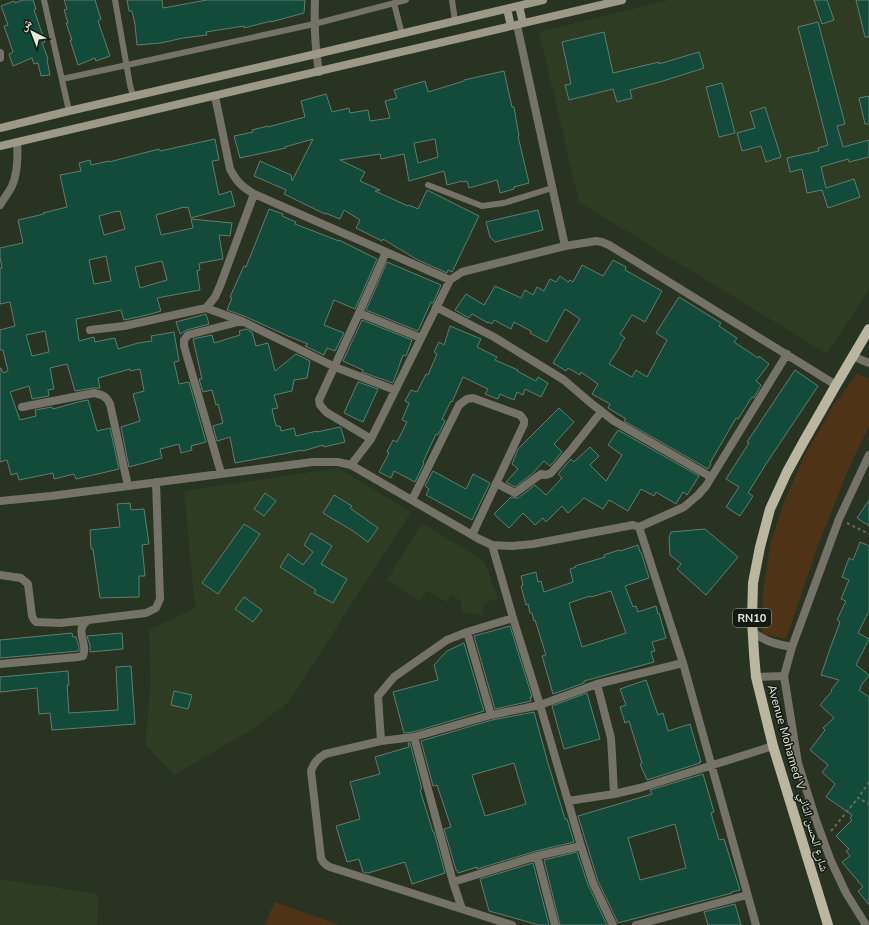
<svg xmlns="http://www.w3.org/2000/svg" width="869" height="925" viewBox="0 0 869 925" font-family="'Nunito Sans','Noto Naskh Arabic',sans-serif">
	<style>
		.built { fill: #2d3c23 }
		.green { fill: #4f3316 }
		.building { fill: #124b39; stroke: #617d71; fill-rule: evenodd }
		.lines { fill: none; stroke-linecap: round; stroke-linejoin: round }
		.path { stroke: #646d5d; stroke-width: 2; stroke-dasharray: 3 3; stroke-linecap: butt }
		.service { stroke: #757368; stroke-width: 6 }
		.minor { stroke: #757368; stroke-width: 8 }
		.secondary { stroke: #9c9988; stroke-width: 8 }
		.primary { stroke: #bab6a0; stroke-width: 10 }
		.labels { text-anchor: middle; dominant-baseline: central; stroke-width: 3; stroke-linejoin: round; paint-order: stroke }
		.shield { fill: #141911; stroke: #a4aba0; stroke-width: 1 }
		.shield-label { font-size: 11px; font-weight: bold; fill: #e2e9dd }
		.street-label { font-size: 12px; fill: #e2e9dd; stroke: #141911 }
	</style>
	<rect width="100%" height="100%" fill="#283321"/>
	<path class="built" d="M669,0H869V290L827,354L579,202L539,32Z
		M338,468L411,512L288,703L251,730L174,775L145,744L151,682L149,630L195,608L184,491Z
		M422,523L484,561L498,598L483,604V615L461,612L462,602L452,595L446,602L428,591L419,601L387,580Z
		M0,879L98,894L97,925H0Z"/>
	<path class="green" d="M857,374L869,379V426L848,470L820,540L786,639L762,634L763,590L771,541L784,502L804,457L833,406Z
		M275,902L339,925H264Z"/>
	<path class="building" d="M23,0H33L36,9L34,10L45,42L42,43L48,59L47,60L50,75L41,76L38,63L34,64L32,58L13,66L9,54L13,52L4,26L8,25L1,6L14,1L15,3Z
		M64,0H95L101,19L98,21L110,56L96,61L95,58L78,65L70,40H72L66,23H68L64,10L67,9Z
		M127,0H162L163,8L207,0H305L304,13L271,22V21L244,28V26L206,32L207,35L183,38L161,43L137,45L135,24L132,11H129Z
		M814,0H827L834,20L822,24Z
		M856,0H869V37H865Z
		M818,22L845,124L837,126L843,147L869,140V157L849,162L848,159L821,167L826,188L854,179L860,197L828,208L822,190L807,193L802,169L790,172L787,158L819,151L818,148L828,145L798,27Z
		M604,32L613,73L659,62V64L699,52L704,68L663,81L630,90L632,98L617,102L613,89L569,100L565,85L571,84L562,42Z
		M504,71L512,107H514L519,136H518L529,183L514,187V189L500,193L497,180L469,188L467,181L463,182L462,181L447,185L444,171L409,181L404,154L381,159L380,154L340,160L365,172L360,181L380,190L375,191L408,206L409,205L418,209L427,190L479,216L452,272L448,270L447,273L416,259L383,239L382,241L356,228L360,220L344,210L340,219L325,213V214L284,194L286,190L254,176L260,161L291,175L292,181L313,139L285,147L286,148L240,158L234,136L253,132L252,130L268,126V127L305,117L301,101L326,94L332,112L349,108L350,113L368,110L370,121L390,118L385,101L397,98L394,90L425,81L428,92L464,81V80ZM435,139L438,157L418,163L414,143Z
		M722,83L735,133L719,137L706,87Z
		M869,96V124H865L859,98Z
		M765,107L781,157L766,162L761,146L742,151L737,133L755,128L750,112Z
		M215,139L219,160L212,161L219,195L231,191L235,206L191,218L188,207L185,208L184,207L156,215L161,235L193,228L191,219L232,223L230,236L219,235L223,259L200,263V264H199L200,270L197,271L200,290L157,298L161,311L147,315L124,320L121,310L76,319L79,341L94,337L95,342L115,338L118,349L138,343L152,341L151,336L174,332L179,361L174,362L179,384L189,382L206,442L191,446L192,450L181,453L179,444L160,449L162,458L129,467L121,427L140,421L133,394L144,391L140,369L130,371V369L98,378L100,388H93L75,391L67,364L50,368L54,389L48,390L49,396L32,399L29,386L10,392L20,420L36,416L35,410L52,407L53,409L78,402L88,400L97,431L110,428L119,469L76,479L74,474L54,479L53,473L19,480L17,473L11,475L7,460L0,462V368H1L3,373L8,371L3,350H0V330L15,326L10,302L0,304V268H2L0,257V248L23,243L18,220L44,214L43,213L67,207L60,175L81,171L79,163L90,160L91,165L109,161V162L159,149L160,151ZM117,211V212L120,211L125,229L104,235L99,216ZM106,256L111,281L94,284L89,260ZM162,261L167,280L140,288L135,267ZM45,331L49,352L32,356L26,335Z
		M269,209L283,214L282,216L296,222L295,224L339,241V240L377,259L355,309L334,300L324,325L344,333L335,351L327,348L324,355L305,346L308,344L288,336L244,316L227,310L232,298L230,297L244,266L246,267Z
		M538,210L543,230L495,242L490,237L486,222Z
		M613,260L626,267L625,270L662,291L645,322L632,315L620,334L625,338L620,345H621L609,364L632,377L636,370L647,377L667,340L656,333L679,297L721,323L719,326L737,338L734,342L758,358L759,356L769,364L756,381L761,385L754,398L752,397L738,419L736,418L710,463L711,464L708,469L624,421L626,419L608,408L610,404L592,394L598,384L581,372L580,375L568,368L566,371L553,363L580,319L565,309L547,342L530,333L531,331L514,322L511,329L494,320L492,324L488,322V323L472,314L469,318L455,310L466,294L484,305L495,286L521,298L525,290L533,295L537,287L544,291L550,279L556,282L560,276L568,282L570,280L573,282L582,265L603,276Z
		M387,262L441,285L433,303L431,302L418,331L366,310Z
		M206,314L209,324L187,330L182,333L180,334L176,322Z
		M362,320L412,340L406,356L403,355L393,383L362,372L363,370L343,361Z
		M450,326L481,339L477,347L497,357L495,360L518,370L517,371L536,381L538,377L548,383L541,397L525,389L523,395L517,392L514,400L500,394L498,399L485,394L488,389L463,377L452,402L451,401L442,419L445,421L438,435L436,434L423,462L424,463L415,482L394,471L391,478L379,472L389,453L387,452L393,440L397,442L407,422L402,420L409,403L405,401L411,390L417,392L426,374L428,375L437,354L434,352L439,342L444,345Z
		M246,329L252,332L256,346L268,343L275,371L296,354L310,361L307,378L294,380L292,391L274,395L278,408L272,409L276,426H280L281,431L294,428L296,436L317,431V432L340,427L341,428L345,442L324,447L323,445L303,451L302,450L288,453L235,463L230,437L217,441L213,426L223,423L218,404L216,405L212,390L203,392L199,379H202L193,339L212,335L214,343L240,335L239,331Z
		M795,370L818,386L766,464L748,493L753,496L740,516L726,507L739,487L726,479L749,443L747,442Z
		M358,382L378,389L363,422L344,413Z
		M559,408L574,422L554,444L562,452L550,466L544,461L533,473L515,487L506,482L518,469L512,464L518,449Z
		M618,430L699,476L687,495L683,492L676,504L656,492L654,496L641,489L628,511L609,500L603,509L584,498L568,513L562,506L546,522L543,518L535,525L523,513L509,528L494,514L511,497L515,498H518L535,485L546,495L562,478L558,474L571,459L574,462L590,447L599,456L590,465L606,481L622,455L608,445Z
		M433,471L466,489L473,474L490,483L472,520L426,495L429,489L425,486Z
		M265,493L276,501L264,516L254,509Z
		M334,495L352,506L350,508L378,528L368,542L353,531L323,513Z
		M869,500V526L857,518Z
		M130,503L131,510L144,509L149,544L142,545L145,576H139V597L100,598L93,549H91L90,530L120,527L117,504Z
		M244,524L260,534L218,594L202,583Z
		M705,529L738,557L706,595L677,569L681,564L670,555L669,538L671,532Z
		M311,533L332,546L321,564L347,579L333,603L314,593L316,590L280,567L288,554L303,565L313,552L304,545Z
		M860,542L869,546V611L858,633L869,639L856,665L869,675L860,687L861,688L859,690L869,697V905L858,891L863,887L842,862L850,856L846,851L849,849L836,836L852,820L850,818L852,815L826,797L835,784L822,772L828,765L810,750L825,730L823,728L834,718L820,705L832,691L831,690L839,680L821,675L831,646L840,622L837,620L846,601L841,599L849,580L842,577L849,558L853,560Z
		M638,545L640,552H641L649,578L625,586L633,607L636,606L638,612L656,606L658,614L659,613L666,638L652,642L655,651L651,652L654,662L584,681V683L553,694L542,656L546,655L535,620L534,621L532,613H530L528,604L526,605L521,586L523,585L521,576L536,572L538,582L541,581L544,592L573,582L570,569L576,567L575,566L605,557L604,555L619,550L620,551ZM611,591L626,633L582,647L569,603L590,596L591,597Z
		M244,597L262,610L253,622L235,609Z
		M510,626L532,697H530L531,701L495,709L474,636Z
		M72,633L73,637H76L79,647V651L0,658V640Z
		M122,633L123,649L90,652V645L87,636Z
		M464,643L484,711L413,732L404,733L393,692L438,680L434,665L447,651Z
		M131,666L135,724L52,730L50,713L39,714L37,688L0,692V677L68,671L69,685H67L69,713L118,710L116,667Z
		M646,680L658,715L663,713L668,731L690,724L701,762H699L700,763L647,780L640,764L642,763L629,721L625,723L620,707L626,705L620,689Z
		M174,691L192,695L188,709L171,705Z
		M587,693L600,739L564,749L552,706Z
		M534,712L548,763L565,819H567L574,842L536,851L477,869V867L458,873L457,870H456L444,829L451,827L437,785L433,786L421,741L492,720ZM514,763L526,804L485,816L472,775Z
		M408,743H410L422,789L420,790L433,832H434L445,873L412,884L405,862L368,873L363,872L359,859L347,862L336,826L360,819L350,782L380,774L375,757L409,747Z
		M703,774L714,812L711,813L719,840L724,839L740,890L731,892L732,893L618,923L598,881L578,816L652,794L650,790ZM675,824L686,868L640,880L628,838Z
		M577,852L588,885L607,925H560L544,860Z
		M533,863L549,925H539L489,911L480,879Z
		M735,904L741,925H708L704,912Z"/>
	<g class="lines">
		<path class="path" d="M847,523L869,534
			M869,782L858,798L869,804
			M831,831L858,798"/>
		<path class="service" d="M44,0L69,111
			M115,0L130,85L133,96
			M452,0L455,21
			M394,3L402,34
			M62,79L127,65L314,24L406,0
			M428,185L482,206L504,203L552,188"/>
		<path class="minor" d="M315,0C314,24 315,48 319,72
			M517,25L565,246
			M0,53V58
			M215,96L230,169C237,182 241,186 254,194L450,280
			M0,205C4,198 9,192 12,186C18,172 18,156 17,142
			M436,307L494,337L564,380L592,404L614,421L711,477
			M206,308L242,321L335,367L395,390
			M359,313L421,338
			M90,330L124,326L206,308L215,297L220,286L254,194
			M852,356L869,363
			M22,407L94,393C103,395 106,396 110,404L128,486
			M371,439L326,412L320,405L319,400L359,313L386,252
			M351,465L371,439L450,280L462,272L565,246L596,241L602,242L609,245L836,385
			M221,473L184,346V340L188,335L242,321
			M496,483L515,493L541,474L546,475L551,473L571,450L601,412
			M412,500L459,405L467,399L473,398L520,415L524,420V424L472,535
			M0,501L51,496L313,462H338L351,465L479,539L492,545L512,546L533,544L633,525L639,527L683,663L756,925
			M639,527L684,507L698,495L706,486L787,354
			M492,545L513,618L540,705L581,846L593,883L613,925
			M0,575L21,578L28,584L32,616L34,620L36,622L60,623L88,620
			M467,632L491,715
			M753,632C766,642 776,644 792,647
			M0,664L78,657L83,656C89,643 73,631 88,620L146,613L156,608L160,599L156,482
			M784,676L798,763L816,820L831,861L846,893L866,925
			M756,677L784,676L792,647L839,519L869,455
			M597,684L611,738L612,754L614,794
			M414,737L453,882L462,909
			M381,741L378,696L394,677L447,640L467,632L513,618
			M568,801L614,794L640,788L773,746
			M537,856L555,925
			M453,882L537,856L581,846
			M512,925L330,867C325,865 323,863 321,858L311,771C314,763 317,759 325,754L381,741L414,737L491,715L540,705L597,684L683,663
			M636,925L747,895"/>
		<path class="secondary" d="M519,6L523,23
			M507,9L511,26
			M0,128L69,111L316,54L543,0
			M0,146L622,0"/>
		<path class="primary" d="M828,925L773,746L756,677L754,654L752,620L753,583L760,547L770,509L787,472L804,441L836,385L869,329"/>
	</g>
	<g class="labels">
		<rect class="shield" x="733" y="609" width="38" height="18" rx="3"/>
		<g class="shield-label">
			<text x="752" y="618">RN10</text>
		</g>
		<g class="street-label">
			<text transform="translate(798 778) rotate(74)">Avenue Mohamed V شارع الحسن الثاني</text>
		</g>
	</g>
	<g transform="translate(32 32) rotate(318)" stroke="#141911" stroke-width="3" paint-order="stroke">
	<path d="M0-3L7 15L0 10L-7 15Z" fill="#e2e9dd"/>
	<text y="-6" font-size="11" font-weight="bold" text-anchor="middle" fill="#e2e9dd">ش</text>
	</g>
</svg>
